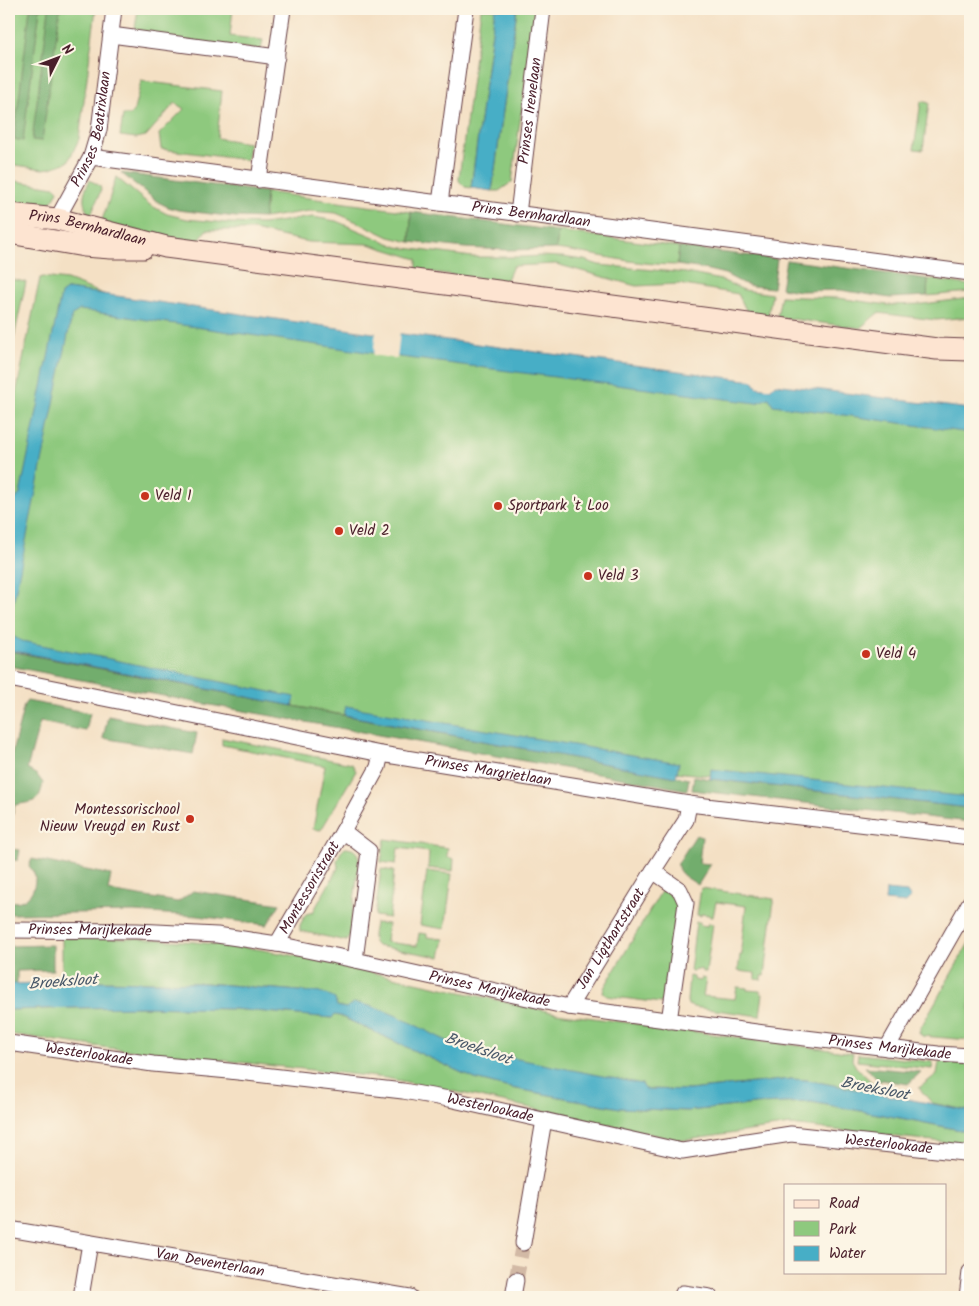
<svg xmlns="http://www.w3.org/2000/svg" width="979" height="1306" viewBox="0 0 979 1306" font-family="Kalam,sans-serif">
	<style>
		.green { fill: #8ec97e; stroke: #6c7454 }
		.forest { fill: #72ad6d; stroke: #5e664c }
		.water { fill: #47aec6; stroke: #486678 }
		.pier { fill: #f4e0c4 }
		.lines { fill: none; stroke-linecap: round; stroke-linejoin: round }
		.street-tunnel { stroke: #d2b9a5; stroke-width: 15; stroke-dasharray: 15 8; stroke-linecap: butt }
		.street-casing { stroke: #643c42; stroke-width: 17 }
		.secondary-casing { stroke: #643c42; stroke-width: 23 }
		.street { stroke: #fff; stroke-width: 15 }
		.secondary { stroke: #fde4d1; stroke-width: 21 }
		.poi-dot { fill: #c8321e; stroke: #fcf5e5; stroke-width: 2 }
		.labels { text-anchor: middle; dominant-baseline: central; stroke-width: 4.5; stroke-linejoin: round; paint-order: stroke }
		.street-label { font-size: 15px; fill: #4a1f2b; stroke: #fcf5e5 }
		.poi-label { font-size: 15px; fill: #4a1f2b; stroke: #fcf5e5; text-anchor: start }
		.water-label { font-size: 16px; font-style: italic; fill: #495869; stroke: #fcf5e5 }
	</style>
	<rect width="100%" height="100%" fill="#fcf5e5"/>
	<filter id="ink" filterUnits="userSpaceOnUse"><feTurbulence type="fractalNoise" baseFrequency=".02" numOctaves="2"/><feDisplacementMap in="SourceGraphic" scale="10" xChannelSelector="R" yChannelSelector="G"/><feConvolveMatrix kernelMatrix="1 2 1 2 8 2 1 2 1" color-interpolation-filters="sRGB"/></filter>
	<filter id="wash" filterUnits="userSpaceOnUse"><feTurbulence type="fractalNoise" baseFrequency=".0096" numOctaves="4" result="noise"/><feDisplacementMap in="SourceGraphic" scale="20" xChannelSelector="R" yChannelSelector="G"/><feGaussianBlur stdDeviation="1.12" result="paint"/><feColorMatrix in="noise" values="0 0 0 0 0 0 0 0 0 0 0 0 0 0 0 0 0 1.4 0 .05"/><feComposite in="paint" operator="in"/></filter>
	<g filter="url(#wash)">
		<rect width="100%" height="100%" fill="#f4e0c4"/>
		<path class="green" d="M9,9H96L79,139L68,162L51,168L43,169L9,164Z
			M138,9H233L230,36L263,40L261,50L134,35Z
			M481,9H495L471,188L465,187L459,181V178Z
			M517,9H535L512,182L499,191H492Z
			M141,81L222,91L217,138L249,143L247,160L161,149L159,134L184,109L175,103L146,136L136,138L120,136L123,115H130L134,110Z
			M921,101L929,103L923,150L914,149Z
			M116,177L150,205L167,214L187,219L228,223L263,224L313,217L336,221L398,247L472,257H523L541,256L562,257L584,260L599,265L686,273L721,280L744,290L772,294L768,316L748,314L738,294L678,284L636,286L556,264L513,266L506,282L417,270V259L368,244L308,242L253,230H206L199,241L166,237L101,223L109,200Z
			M9,180L55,187L58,190C50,214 28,209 9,207Z
			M90,180L100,186L101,190L91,215H89C81,202 83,192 90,180Z
			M266,192L411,212L410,242L389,237L364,225L336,213L309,211L264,218Z
			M558,231L679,247L677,265C636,265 596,254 556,249Z
			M43,277L67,280L106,295L68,289L20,494L14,501L9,503V427L40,278Z
			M9,279L26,282L9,361Z
			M928,279L970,285V292L927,296Z
			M781,296L801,297L838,298L888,305L923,304L970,298V317L936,320L878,313L860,328L777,317Z
			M67,298L970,420V803L675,772L345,712L344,715L293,706L294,702L9,647V591Z
			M222,738L352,764L356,771L321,830L313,829L325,766L222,745Z
			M385,839L448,848L447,857L454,859L453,871L428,868L429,852L398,848L396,864L381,862Z
			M345,848C356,848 359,854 359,863L349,937L346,941L300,931V925L306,914L313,912L338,868L337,860L341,852Z
			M381,869L394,871L389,918L375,916Z
			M427,871L452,874L445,929L420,925Z
			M701,888L774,899L765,976H762V980L755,979V973L738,971L740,955H742V949H741L746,906L716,902L713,917H710L709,915L701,914V916L697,915Z
			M662,890C670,894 675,897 677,906L665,997L661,1003L607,996L603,993L604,988Z
			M696,922H700V925L708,926L709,923L713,924L706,972H702V970L695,969L694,971H690Z
			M375,923L388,924L386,942L417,946L419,933L427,934V937L444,939L440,957L377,946C370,941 374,931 375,923Z
			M62,938H137L195,942L257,949L302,957L556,1013L853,1053L852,1060L856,1067L885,1095L807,1080L791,1079L689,1090L645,1089L494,1055L491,1060L346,1008L336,1006L323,993L205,983L97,981L62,982Z
			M970,941V1040L922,1036L919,1032L921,1027Z
			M689,976L694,977V980L701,981V978L706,979L703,996L735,999L737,987L747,988V990L761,991L760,993L763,994L760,1016L693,1007L688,1005L687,1001Z
			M143,1007L233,1009L332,1018L335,1015L340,1016L475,1079L506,1087L620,1108L688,1111L755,1104L811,1102L911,1120L970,1132V1145L790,1125L687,1140H678L457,1092L386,1078L109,1048L9,1034V1010L72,1008Z
			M858,1054L933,1062L932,1069L857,1061Z
			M939,1062L970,1065V1111L932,1103L919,1088L937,1074Z"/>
		<path class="forest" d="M30,9H40L23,141L14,139Z
			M49,9H60L42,141L32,140Z
			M121,173L266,192L264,218L236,217L178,210L168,207L158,202Z
			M411,212L558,231L556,249L507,250L465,248L410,242Z
			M679,247L777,259L773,288L752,286L742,283L725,274L704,269L677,265Z
			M786,260L928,279L927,296L890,298L840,290L800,291L781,288Z
			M9,651L293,706L689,779L687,790L210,705L9,666Z
			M27,701L90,713L86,731L40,722L27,769L37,775L43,783C39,804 34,801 15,805L9,829V765L24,705Z
			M108,716L197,733L193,754L103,738Z
			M694,776L710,779L970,808V822L692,790Z
			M696,835L702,837L699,863L711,864L698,885C690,879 676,874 678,863Z
			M9,849L20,850L18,860L9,861Z
			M32,859L111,875L108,891L178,902L193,891L280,904L267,925L198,916L134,912L9,914V901C24,905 36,893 35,877C34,873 32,869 29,866Z
			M53,945V970L17,971V984H9V946Z
			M865,1067L921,1072L908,1084L882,1080L880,1082Z"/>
		<path class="water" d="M495,9H517L492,191L471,188Z
			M68,289L373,333L402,334L753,381L757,387L770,389L775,384L970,409V433L773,405L769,398L756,403L400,357L80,310L72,315L9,624V548L10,541L9,536V503L14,501L20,494L61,294Z
			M9,630L14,637L22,641L295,697L293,706L9,650Z
			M346,706L679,763L676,777L344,715Z
			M711,769L912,791L970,797V808L710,779Z
			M886,890L907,892L911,898L906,903L885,901Z
			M97,981L205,983L323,993L335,999L337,1006L346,1008L353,1003C378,1005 399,1017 421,1028C444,1040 467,1051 491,1060L494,1055L503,1056L642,1084L645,1089L689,1090L791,1079L807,1080L970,1111V1132L911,1120L811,1102L755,1104L688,1111L620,1108L506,1087L475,1079L340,1016L335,1015L332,1018L233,1009L143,1007L72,1008L9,1010V984Z"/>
		<path class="pier" d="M376,331H400L397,359L373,355Z"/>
	</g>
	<g filter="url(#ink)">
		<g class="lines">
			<path class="street-tunnel" d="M516,1280L523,1243"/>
			<defs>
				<g id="street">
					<path d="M111,35L277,57"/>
					<path id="s1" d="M91,157L970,273"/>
					<path d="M259,180L283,9"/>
					<path d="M440,203L466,9"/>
					<path id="s2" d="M518,214L543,9"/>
					<path id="s3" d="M57,219L91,157L99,130L114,9"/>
					<path id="s4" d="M9,679L381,754L689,804L970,837"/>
					<path d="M343,831L369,851L355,960"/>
					<path d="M653,871L680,890L686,903L669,1021"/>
					<path id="s5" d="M9,930L137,931L217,935L277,944L355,960L569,1007L764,1033L938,1054L970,1056"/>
					<path id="s6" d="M277,944L343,831L378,767L381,754"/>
					<path id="s7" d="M569,1007L653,871L686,820L689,804"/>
					<path id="s8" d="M9,1043L153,1064L229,1071L403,1091L449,1099L682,1151L791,1134L964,1153L970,1155"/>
					<path d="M887,1048L970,902"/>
					<path id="s9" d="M9,1229L410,1297"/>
					<path d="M523,1243L544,1120"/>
					<path d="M81,1297L90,1243"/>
					<path d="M513,1297L516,1280"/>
					<path d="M681,1297L683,1293L710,1297"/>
					<path d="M967,1297L970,1272"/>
				</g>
				<g id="secondary">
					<path id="s10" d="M9,214L57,219L166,247L937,349L970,350"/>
					<path d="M9,233L84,246L111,248H143"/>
				</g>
			</defs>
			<use href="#street" class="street-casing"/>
			<use href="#secondary" class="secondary-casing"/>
			<use href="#street" class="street"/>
			<use href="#secondary" class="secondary"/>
		</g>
	</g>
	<g class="poi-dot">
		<circle cx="145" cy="496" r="5"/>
		<circle cx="498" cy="506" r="5"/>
		<circle cx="339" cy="531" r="5"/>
		<circle cx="588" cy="576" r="5"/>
		<circle cx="866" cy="654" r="5"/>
		<circle cx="190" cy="819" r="5"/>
	</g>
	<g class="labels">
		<g class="street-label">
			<text stroke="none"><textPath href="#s2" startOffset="104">Prinses Irenelaan</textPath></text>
			<text stroke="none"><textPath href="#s3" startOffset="98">Prinses Beatrixlaan</textPath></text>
			<text stroke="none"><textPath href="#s1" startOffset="444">Prins Bernhardlaan</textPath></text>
			<text stroke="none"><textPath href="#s10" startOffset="80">Prins Bernhardlaan</textPath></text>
			<text stroke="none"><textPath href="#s4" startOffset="488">Prinses Margrietlaan</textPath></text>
			<text stroke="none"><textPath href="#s6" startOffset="65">Montessoristraat</textPath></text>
			<text stroke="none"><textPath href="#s5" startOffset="81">Prinses Marijkekade</textPath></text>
			<text stroke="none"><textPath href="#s7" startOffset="80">Jan Ligthartstraat</textPath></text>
			<text stroke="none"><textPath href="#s5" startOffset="486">Prinses Marijkekade</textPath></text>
			<text stroke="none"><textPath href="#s5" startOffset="891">Prinses Marijkekade</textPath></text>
			<text stroke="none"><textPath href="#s8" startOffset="81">Westerlookade</textPath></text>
			<text stroke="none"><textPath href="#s8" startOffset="486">Westerlookade</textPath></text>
			<text stroke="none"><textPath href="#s8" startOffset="891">Westerlookade</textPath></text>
			<text stroke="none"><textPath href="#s9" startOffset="204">Van Deventerlaan</textPath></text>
		</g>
		<g class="poi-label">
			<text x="155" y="496">Veld 1</text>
			<text x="508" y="506">Sportpark 't Loo</text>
			<text x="349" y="531">Veld 2</text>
			<text x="598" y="576">Veld 3</text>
			<text x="876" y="654">Veld 4</text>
			<text x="180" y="810" text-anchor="end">Montessorischool<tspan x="180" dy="17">Nieuw Vreugd en Rust</tspan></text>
		</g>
		<g class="water-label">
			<text transform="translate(63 982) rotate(-4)">Broeksloot</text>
			<text transform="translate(478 1049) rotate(19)">Broeksloot</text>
			<text transform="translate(875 1089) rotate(11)">Broeksloot</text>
		</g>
	</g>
	<rect width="979" height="1306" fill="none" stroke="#fcf5e5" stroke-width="30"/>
	<rect x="784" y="1184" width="162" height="90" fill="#fcf5e5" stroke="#b59f9b"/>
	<rect x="794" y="1200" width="25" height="8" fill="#fde4d1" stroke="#b59f9b"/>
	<text x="829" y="1208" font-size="15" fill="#4a1f2b">Road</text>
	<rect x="794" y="1221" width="25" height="15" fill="#8ec97e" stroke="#b59f9b"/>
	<text x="829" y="1234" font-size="15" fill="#4a1f2b">Park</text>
	<rect x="794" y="1246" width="25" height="15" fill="#47aec6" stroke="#b59f9b"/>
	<text x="829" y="1258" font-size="15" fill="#4a1f2b">Water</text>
	<g transform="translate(58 58) rotate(48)" stroke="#fcf5e5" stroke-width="4" paint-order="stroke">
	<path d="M0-4L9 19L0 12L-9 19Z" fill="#4a1f2b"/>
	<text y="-8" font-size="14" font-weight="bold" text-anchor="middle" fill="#4a1f2b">N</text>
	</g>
</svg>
